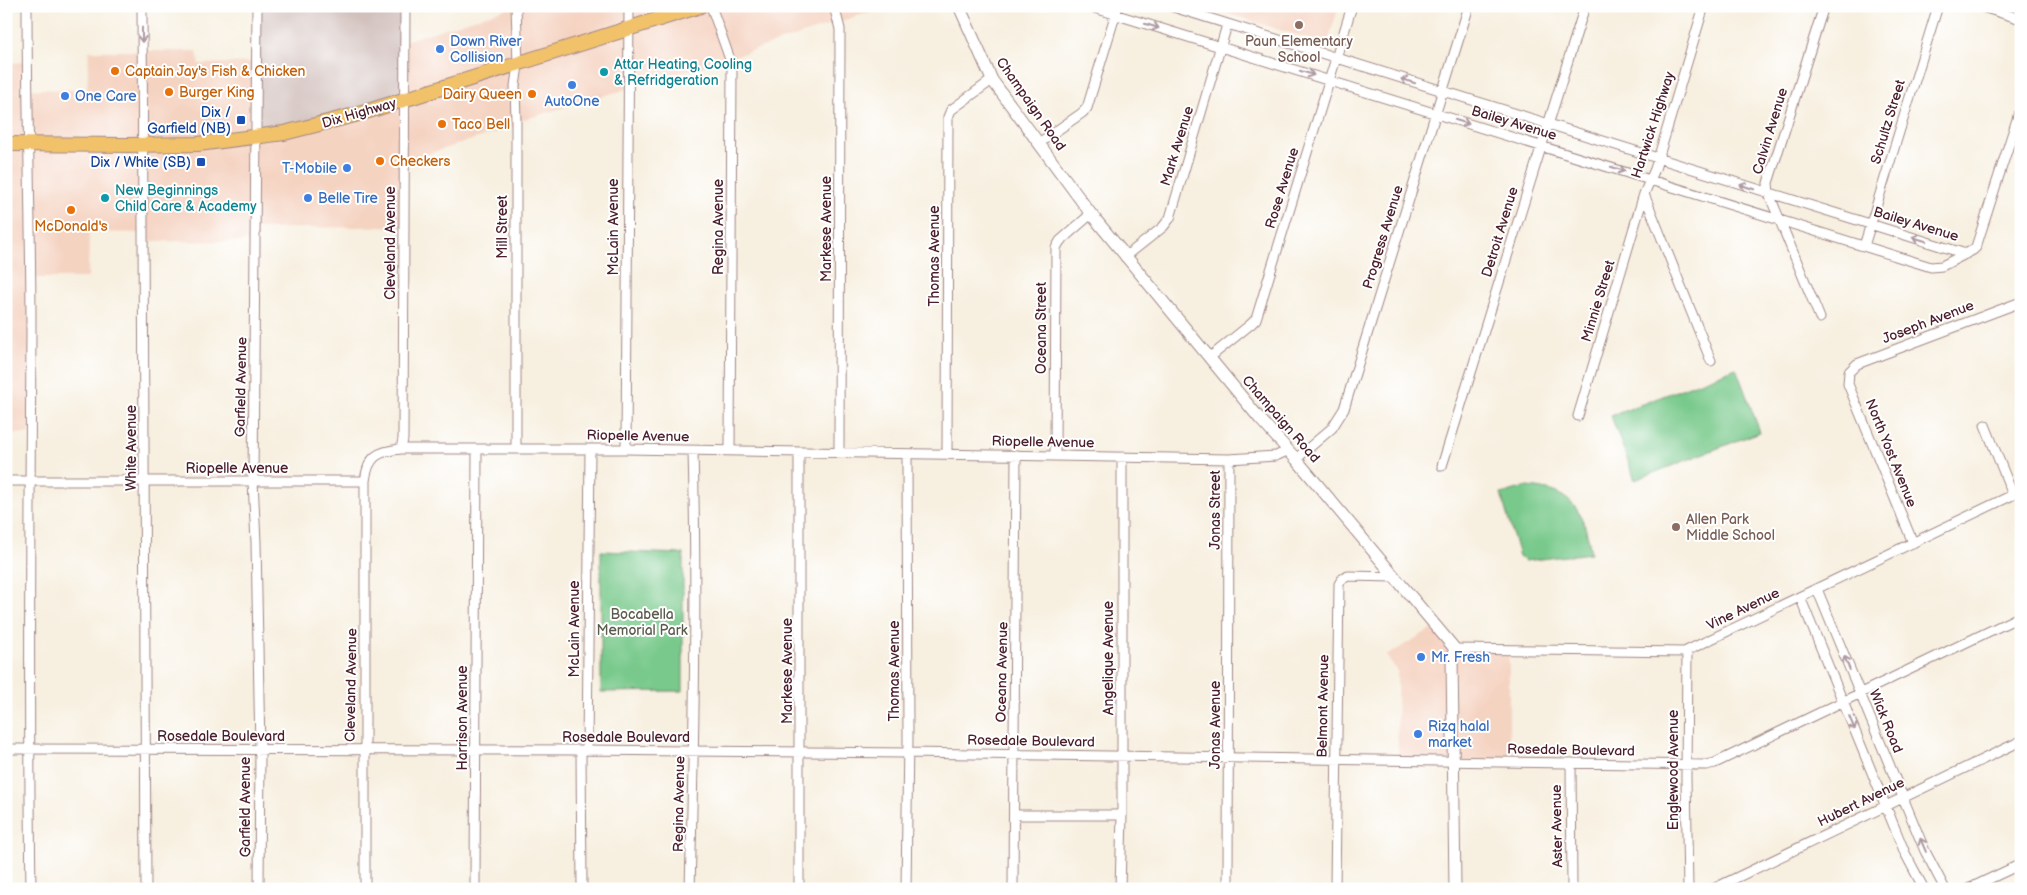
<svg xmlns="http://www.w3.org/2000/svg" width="2027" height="895" viewBox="0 0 2027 895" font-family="'Balsamiq Sans',sans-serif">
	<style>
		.built { fill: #f5d3c1 }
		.industrial { fill: #d1c0bc }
		.green { fill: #78c98b; stroke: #61745b }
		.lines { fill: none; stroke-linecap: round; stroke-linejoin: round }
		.minor-casing { stroke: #a08785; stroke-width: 11 }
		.tertiary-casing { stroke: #a08785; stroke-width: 13 }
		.primary-casing { stroke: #a08785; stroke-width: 16 }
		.minor { stroke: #fff; stroke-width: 9 }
		.tertiary { stroke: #fff; stroke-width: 11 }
		.primary { stroke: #f2c26a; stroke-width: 14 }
		.oneway { stroke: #ae9aa0 }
		.education-dot { fill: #8d6e63; stroke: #fff; stroke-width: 2 }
		.shop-dot { fill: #3f7fe0; stroke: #fff; stroke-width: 2 }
		.food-dot { fill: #e8710a; stroke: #fff; stroke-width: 2 }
		.culture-dot { fill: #0f9aa8; stroke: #fff; stroke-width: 2 }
		.transit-dot { fill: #1a4fb4; stroke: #fff; stroke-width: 2 }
		.labels { text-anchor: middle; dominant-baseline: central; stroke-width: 4; stroke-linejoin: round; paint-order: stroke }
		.shop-label { font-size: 14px; fill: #366cbe; stroke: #fff; text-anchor: start }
		.education-label { font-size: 14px; fill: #785e54; stroke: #fff }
		.culture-label { font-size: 14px; fill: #0d838f; stroke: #fff; text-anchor: start }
		.food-label { font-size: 14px; fill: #c56008; stroke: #fff; text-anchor: start }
		.street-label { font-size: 14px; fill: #4a1f2b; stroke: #fff }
		.transit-label { font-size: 14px; fill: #164399; stroke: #fff; text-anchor: end }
		.park-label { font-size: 14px; fill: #5a5a4d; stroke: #fff }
	</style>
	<rect width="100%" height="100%" fill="#fff"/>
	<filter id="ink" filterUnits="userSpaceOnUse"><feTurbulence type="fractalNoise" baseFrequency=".02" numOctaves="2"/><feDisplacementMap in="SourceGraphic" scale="10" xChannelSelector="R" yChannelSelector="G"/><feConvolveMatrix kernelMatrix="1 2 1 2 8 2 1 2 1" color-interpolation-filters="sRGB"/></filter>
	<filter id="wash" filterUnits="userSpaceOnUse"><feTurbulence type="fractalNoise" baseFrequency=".0096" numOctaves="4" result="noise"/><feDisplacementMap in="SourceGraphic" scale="20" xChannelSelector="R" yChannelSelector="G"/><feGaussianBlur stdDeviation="1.12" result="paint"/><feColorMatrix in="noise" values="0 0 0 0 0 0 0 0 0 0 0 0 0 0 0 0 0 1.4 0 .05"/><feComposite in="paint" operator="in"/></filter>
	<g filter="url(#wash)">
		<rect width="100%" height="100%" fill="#f7efdf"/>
		<path class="built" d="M515,6H888L720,61L516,122V126L405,161L404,226L255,229L254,242L144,241V233L89,232L88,278H30V434L6,433V63L27,62V89L87,90L89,51H197L199,64L256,62L405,41Z
			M1204,6H1339L1327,45Z
			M1436,626L1455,649L1509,650V762L1398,760L1397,670L1386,656Z"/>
		<path class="industrial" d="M257,6H405V100L256,137Z"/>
		<path class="green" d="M1736,368L1760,432L1635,480L1611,416Z
			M1525,487C1572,489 1584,510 1591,553L1525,561L1519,556L1501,494Z
			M601,551L683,554V691L601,692Z"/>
	</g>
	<g filter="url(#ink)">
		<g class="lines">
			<defs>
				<path id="minor" d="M27,6C27,114 31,222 31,330C30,516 28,702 31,889
					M142,6L146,889
					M257,6L253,481L256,542L260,750L259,889
					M711,6L732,65L730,450
					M834,6L840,29L839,453
					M1088,6L1931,267L1942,266L1973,250L1976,247L2021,107
					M1170,6L1966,254
					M1704,6L1655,169L1644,194L1711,361
					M1979,6L2021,19
					M1039,143L1082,113L1087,108L1118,6
					M1864,246L1938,6
					M1125,257L1163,227L1170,218L1227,25
					M1820,318L1769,194L1768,183L1824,6
					M1209,358L1251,324L1256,319L1352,6
					M1578,416L1644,194
					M1985,425L2013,495
					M401,449L403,439L405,6
					M516,449V122L515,86L518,65L516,6
					M626,449L629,6
					M799,452V889
					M947,454L948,117L951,110L992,80
					M1055,456L1056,248L1060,241L1091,214
					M1296,459L1332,428L1344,409L1469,6
					M1442,466L1585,6
					M6,481H365
					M1913,543L1848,384L1849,372L1857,364L2021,302
					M1817,589L1925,851L1945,889
					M1800,597L1905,853L1924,889
					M1455,649L1684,652L2021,491
					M1687,651L1686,778L1688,889
					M6,749L581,750L907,753L1706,765L1715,763L2021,616
					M581,750L582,889
					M587,750L590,449
					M1571,763L1572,889
					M1014,815H1122
					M365,889V481C368,456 378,451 401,449H626L1229,459L1276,456L1287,451
					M475,889L477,449
					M690,889C694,743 697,597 693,451
					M906,889L908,739L907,454
					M1013,889L1016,455
					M1120,889L1122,815V457
					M1228,889L1229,459
					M1335,889L1339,584L1342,579L1348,576L1395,577
					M1713,889L2021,741
					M1968,889L2021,864"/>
				<path id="tertiary" d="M959,6L992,80L1091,214L1260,419L1296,459L1455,649L1452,657L1455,889"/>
				<path id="primary" d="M6,144L127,145L198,144L284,133L359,114L700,6"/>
			</defs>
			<use href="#minor" class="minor-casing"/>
			<use href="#tertiary" class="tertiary-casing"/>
			<use href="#primary" class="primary-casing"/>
			<use href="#minor" class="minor"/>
			<use href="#tertiary" class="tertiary"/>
			<use href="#primary" class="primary"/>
		</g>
		<defs><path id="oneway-shaft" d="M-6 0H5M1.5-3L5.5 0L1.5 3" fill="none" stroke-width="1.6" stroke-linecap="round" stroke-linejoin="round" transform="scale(1.25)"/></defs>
		<g class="oneway">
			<use href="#oneway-shaft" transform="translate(1152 26) rotate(17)"/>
			<use href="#oneway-shaft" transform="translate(142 35) rotate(90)"/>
			<use href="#oneway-shaft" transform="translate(1307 73) rotate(17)"/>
			<use href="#oneway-shaft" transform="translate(1408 81) rotate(-163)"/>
			<use href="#oneway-shaft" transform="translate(1462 122) rotate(17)"/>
			<use href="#oneway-shaft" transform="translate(1618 169) rotate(17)"/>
			<use href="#oneway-shaft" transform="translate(1747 187) rotate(-162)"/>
			<use href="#oneway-shaft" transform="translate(1919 239) rotate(-163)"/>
			<use href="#oneway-shaft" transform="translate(1847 663) rotate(-112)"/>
			<use href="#oneway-shaft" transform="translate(1852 723) rotate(67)"/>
			<use href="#oneway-shaft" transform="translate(1923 845) rotate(-113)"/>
		</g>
	</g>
	<g class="education-dot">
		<circle cx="1299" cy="25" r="5"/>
		<circle cx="1676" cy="527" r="5"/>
	</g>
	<g class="shop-dot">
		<circle cx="440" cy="49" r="5"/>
		<circle cx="572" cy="85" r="5"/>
		<circle cx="65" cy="96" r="5"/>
		<circle cx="347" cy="168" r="5"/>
		<circle cx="308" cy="198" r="5"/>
		<circle cx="1421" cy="657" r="5"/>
		<circle cx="1418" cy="734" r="5"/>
	</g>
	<g class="food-dot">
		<circle cx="115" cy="71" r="5"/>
		<circle cx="169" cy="92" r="5"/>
		<circle cx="532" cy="94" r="5"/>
		<circle cx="442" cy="124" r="5"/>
		<circle cx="380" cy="161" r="5"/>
		<circle cx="71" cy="210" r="5"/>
	</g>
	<g class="culture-dot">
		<circle cx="604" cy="72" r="5"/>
		<circle cx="105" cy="198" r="5"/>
	</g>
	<g class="transit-dot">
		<rect x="236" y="115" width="10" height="10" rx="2.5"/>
		<rect x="196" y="157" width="10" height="10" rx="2.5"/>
	</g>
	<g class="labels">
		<g class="shop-label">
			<text x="450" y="41">Down River<tspan x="450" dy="16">Collision</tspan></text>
			<text x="75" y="96">One Care</text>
			<text x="572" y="101" text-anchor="middle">AutoOne</text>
			<text x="337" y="168" text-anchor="end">T-Mobile</text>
			<text x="318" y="198">Belle Tire</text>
			<text x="1431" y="657">Mr. Fresh</text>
			<text x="1428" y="726">Rizq halal<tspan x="1428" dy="16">market</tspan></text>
		</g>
		<g class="education-label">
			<text x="1299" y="41">Paun Elementary<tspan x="1299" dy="16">School</tspan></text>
			<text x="1686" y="519" text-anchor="start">Allen Park<tspan x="1686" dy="16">Middle School</tspan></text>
		</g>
		<g class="culture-label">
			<text x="614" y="64">Attar Heating, Cooling<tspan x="614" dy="16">&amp; Refridgeration</tspan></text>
			<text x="115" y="190">New Beginnings<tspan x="115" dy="16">Child Care &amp; Academy</tspan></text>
		</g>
		<g class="food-label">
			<text x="125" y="71">Captain Jay's Fish &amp; Chicken</text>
			<text x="179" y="92">Burger King</text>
			<text x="522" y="94" text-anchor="end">Dairy Queen</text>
			<text x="452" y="124">Taco Bell</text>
			<text x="390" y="161">Checkers</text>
			<text x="71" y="226" text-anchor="middle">McDonald's</text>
		</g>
		<g class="street-label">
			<text transform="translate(1031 104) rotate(55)">Champaign Road</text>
			<text transform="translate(359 113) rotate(-16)">Dix Highway</text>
			<text transform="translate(1888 122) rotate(-73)">Schultz Street</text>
			<text transform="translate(1514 123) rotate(17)">Bailey Avenue</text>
			<text transform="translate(1653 125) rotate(-72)">Hartwick Highway</text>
			<text transform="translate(1770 131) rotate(-73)">Calvin Avenue</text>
			<text transform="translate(1177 146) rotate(-73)">Mark Avenue</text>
			<text transform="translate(1282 188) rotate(-73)">Rose Avenue</text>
			<text transform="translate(1916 224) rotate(17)">Bailey Avenue</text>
			<text transform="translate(502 227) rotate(-90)">Mill Street</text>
			<text transform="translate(613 227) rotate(-90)">McLain Avenue</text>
			<text transform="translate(718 227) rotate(-90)">Regina Avenue</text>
			<text transform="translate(826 229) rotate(-90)">Markese Avenue</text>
			<text transform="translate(1500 232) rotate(-73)">Detroit Avenue</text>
			<text transform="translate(1383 237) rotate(-73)">Progress Avenue</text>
			<text transform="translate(390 243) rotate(-90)">Cleveland Avenue</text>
			<text transform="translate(934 256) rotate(-90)">Thomas Avenue</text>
			<text transform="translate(1598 301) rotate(-73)">Minnie Street</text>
			<text transform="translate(1928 322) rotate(-21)">Joseph Avenue</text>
			<text transform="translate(1041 328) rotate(-90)">Oceana Street</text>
			<text transform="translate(241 387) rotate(-89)">Garfield Avenue</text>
			<text transform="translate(1281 419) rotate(49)">Champaign Road</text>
			<text transform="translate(638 436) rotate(1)">Riopelle Avenue</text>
			<text transform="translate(1043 442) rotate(1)">Riopelle Avenue</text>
			<text transform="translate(131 448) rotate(-90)">White Avenue</text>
			<text transform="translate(1891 453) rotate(68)">North Yost Avenue</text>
			<text x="237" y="468">Riopelle Avenue</text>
			<text transform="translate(1215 510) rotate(-90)">Jonas Street</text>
			<text transform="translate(1743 609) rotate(-26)">Vine Avenue</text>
			<text transform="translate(574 629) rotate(-90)">McLain Avenue</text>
			<text transform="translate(1108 658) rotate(-90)">Angelique Avenue</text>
			<text transform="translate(787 671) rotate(-90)">Markese Avenue</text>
			<text transform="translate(894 671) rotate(-90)">Thomas Avenue</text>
			<text transform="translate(1002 672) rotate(-89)">Oceana Avenue</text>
			<text transform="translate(351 685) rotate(-89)">Cleveland Avenue</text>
			<text transform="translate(1323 706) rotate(-89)">Belmont Avenue</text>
			<text transform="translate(462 718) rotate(-90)">Harrison Avenue</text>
			<text transform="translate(1886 721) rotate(68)">Wick Road</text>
			<text transform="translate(1215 725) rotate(-90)">Jonas Avenue</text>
			<text x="221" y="736">Rosedale Boulevard</text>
			<text x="626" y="737">Rosedale Boulevard</text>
			<text transform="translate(1031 741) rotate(1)">Rosedale Boulevard</text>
			<text transform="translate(1571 750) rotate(1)">Rosedale Boulevard</text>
			<text transform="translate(1673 770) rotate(-90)">Englewood Avenue</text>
			<text transform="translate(1861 802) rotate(-26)">Hubert Avenue</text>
			<text transform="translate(679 804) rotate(-89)">Regina Avenue</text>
			<text transform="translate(245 807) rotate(-90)">Garfield Avenue</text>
			<text transform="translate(1557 826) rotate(-91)">Aster Avenue</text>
		</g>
		<g class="transit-label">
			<text x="231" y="112">Dix /<tspan x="231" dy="16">Garfield (NB)</tspan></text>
			<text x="191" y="162">Dix / White (SB)</text>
		</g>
		<g class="park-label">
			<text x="642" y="614">Bocabella<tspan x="642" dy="16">Memorial Park</tspan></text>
		</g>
	</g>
	<rect width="2027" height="895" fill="none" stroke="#fff" stroke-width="25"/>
</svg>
